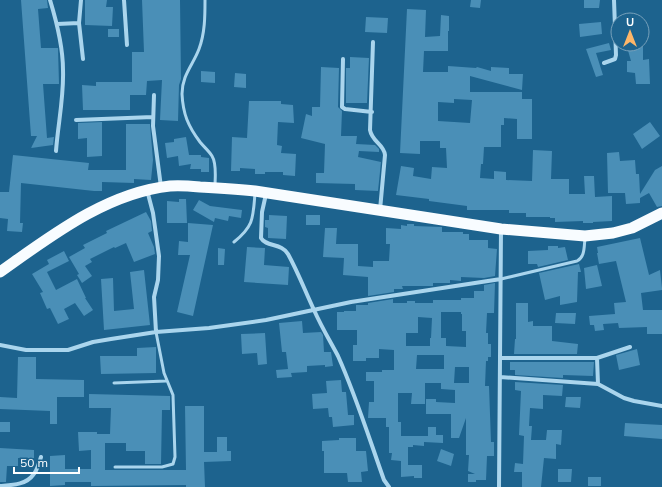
<svg xmlns="http://www.w3.org/2000/svg" width="662" height="487" viewBox="0 0 662 487" font-family="Mulish,sans-serif">
	<style>
		.building { fill: #4a8fb7; fill-rule: evenodd }
		.lines { fill: none; stroke-linecap: round; stroke-linejoin: round }
		.service { stroke: #aad5ed; stroke-width: 3 }
		.minor { stroke: #aad5ed; stroke-width: 4 }
		.trunk { stroke: #f8fcff; stroke-width: 11 }
	</style>
	<rect width="100%" height="100%" fill="#1d638e"/>
	<path class="building" d="M21,0H47L48,8L38,9L41,48H58L59,84H43L47,138L54,137L53,145L31,148L37,136H31Z
		M85,0H107L106,7H113L112,26L85,25Z
		M142,0H180L181,79L179,85L178,121L160,120L162,80L147,81L146,95H130V110H83L82,85L96,86V82H132V52H144Z
		M471,0H481L480,8L470,7Z
		M584,0H600L599,8H584Z
		M407,9L426,10L425,37L440,36L441,15L449,16V31H448V51H424L423,72H448V66L476,68L477,67L491,71V67L509,68V74H523L522,90L470,76V92H522V99H532V139H517V119L504,118V125H501V147H484L483,164H481L480,178L494,179V171L506,172V180L532,181L533,150L552,151L551,179H569V194H585L584,176H594L595,197L612,196V221L593,222V223H583V221L555,222V218H550V217H526V213H509V210H467V206L429,201V199L396,195L401,166L414,168L413,176L431,179L432,167L447,168L446,148H440V141H420V154L400,153ZM454,99L472,100L470,123L438,121V102L454,103Z
		M366,17L388,18L387,33L365,32Z
		M601,22L602,34L580,37L579,24Z
		M108,29H119V37H108Z
		M609,43L611,50L596,53L603,75L596,77L586,49Z
		M638,45H643V60L649,59L650,84H636L635,73L627,72V61H631L627,47Z
		M350,57L369,58L367,103H346V68H350Z
		M321,67L339,68L338,107L342,111L341,136H357L356,144L375,145L379,149V152L359,151L358,157L381,162L378,191L355,190V184L316,183V173H324L325,144L301,138L306,114L312,116V107H320Z
		M201,71L215,72V83L201,82Z
		M235,73L246,74V88L234,87Z
		M249,101H281V104L293,105L294,123L278,122L277,145L282,146L281,153L296,154L295,176L283,175V172H265V174H255V169L240,168V171H231L232,137L247,138Z
		M102,122V156L87,157V138L78,139V123Z
		M650,122L660,136L642,149L633,134Z
		M126,124H150L153,160L151,180L134,179V183L102,182V191H94L21,183L20,223H23L22,232L7,231L8,219L0,218V192H9L13,155L89,163L88,170H126Z
		M186,137L189,155H201V157L209,158V172H201V169H190L191,164L179,166L178,156L167,158L165,143L174,142V139Z
		M619,152L620,161L635,160L636,174H639L640,194L655,170L662,166V206L657,207L649,193L640,198V203L626,204L625,193H608L607,153Z
		M179,199H186L187,223H167V201L179,202Z
		M199,200L210,206L242,210L241,218L229,216L228,221L215,218L214,222L193,210Z
		M146,212L151,221L152,231L148,233L154,247L155,254L134,262L126,243L115,248L114,247L90,259L92,262L85,266L92,276L82,283L77,275L79,274L69,257L85,248L83,245L107,233L106,231Z
		M269,215L287,216L286,239L268,238V228L265,227V220H269Z
		M306,215H320V225H306Z
		M188,223L213,225L193,316L177,312L190,255H178L179,241L188,242Z
		M407,224H414V226L442,227V232H463V234H469V240H488V248L497,249L495,276L484,278L461,277V281L450,280V283H433V286H402L403,289H394V292L368,296V277L343,275L344,258L323,257L325,228H337L336,244H358V266L373,267V261H389L390,244H386V228L401,229V225L407,226Z
		M640,238L649,275L660,270L662,288V290L641,293L643,310H662V334H647V327L619,328L618,323L603,324L604,330L595,331L594,325H590L589,316L615,314L614,303L626,302L616,261L599,264L597,253H598L597,247Z
		M548,246H558V248L565,247L568,260L538,267L537,264H528V251L548,250Z
		M247,247L265,248L264,265L289,267L288,285L244,282Z
		M218,248L225,249L224,265H218Z
		M64,251L69,261L47,272L56,290L77,279L86,298H85L93,310L84,316L75,303L64,309L69,319L58,324L50,308L47,309L40,293L43,292L32,274L49,264L47,260Z
		M579,264L581,272H578L577,302L560,305V296L545,300L539,273Z
		M597,265L602,286L586,289L584,268Z
		M144,270L150,325L104,330L101,279L113,278L114,311L134,309L130,272Z
		M495,283L494,313H487L486,333H488V344H491V357H488V361H486L485,386H489L491,442H494V456H487L486,480H476V482H468V474H475L468,471L469,455H466V418L459,438H451V414H426V399H436V402L455,403V390L441,389V383H425V404H411L412,393H398V422H401V436H428V427H436V435H443V443L424,442V446L413,445V447H408V465H422V478H414V476L401,477V461L391,460L392,453H389V427H386V418H368L369,402H374V381H366V372H382V370H394V350L379,349V358H366V361H353V345H357V330H337V312H344V311H356V305H368V303L393,299V303H407V301H415V303H433V300H461V298H474V291H484V285ZM441,312H461V314H462V331H466V347L446,346V338H441ZM418,317L432,318L431,338H430V346H406V333H418ZM417,355H444V369H416ZM455,367H469V383H454Z
		M516,303H528V322L533,321V326H552V341L578,344L577,354H514L515,339H516Z
		M556,313H576L575,324L555,323Z
		M302,321L303,333L321,332L323,335L324,352H331L333,366L325,367V365L307,366V372L291,373L292,377L277,378L276,370L288,369L286,352H282L279,323Z
		M265,333L267,364L258,365L257,353L242,354L241,334Z
		M156,347V373L101,374L100,356H137V348Z
		M637,349L640,365L619,370L616,355Z
		M18,357H36V379L84,380V397H57V424H50V411L0,409V397L17,398Z
		M510,362H594L593,376L563,375V378L515,375V370H510Z
		M341,380L342,392H346L348,415H354V425L333,427L332,417H329L328,408L313,409L312,394L327,393L326,381Z
		M515,382L563,385L562,396L543,395V409L530,408L529,426H532L531,440H546L547,430H562L561,445L556,444V459L544,458L541,487H522V472H514L515,463L523,464L524,436L519,435L521,391L515,390Z
		M89,394L170,396V410H162L161,464H145V451H126V443H105V470H186L185,406H204V452H217V437H227V451H231V461L204,462L205,487H186V485L91,486V482H65V485L50,486V456L65,455V469H91V450L79,451L78,432H97V434H110L111,408H89Z
		M566,397H581L580,408L565,407Z
		M0,422H10V432H0Z
		M625,423L662,425V439L624,436Z
		M339,438H356V451H366L368,471L361,472L362,482H348L347,473H324V451H322V441L339,440Z
		M0,448L34,450V458H18V466H7L6,482H0Z
		M441,449L454,454L451,466L437,461Z
		M558,469H572L571,482H558Z
		M588,477H601V486H588Z"/>
	<g class="lines">
		<path class="service" d="M205,0C205,16 205,33 199,49C193,65 182,75 182,94C183,114 188,126 200,142C204,147 209,151 212,156C217,164 215,177 215,186
			M234,242C254,226 253,218 255,193
			M501,279L577,261C585,257 584,247 585,238
			M114,383L166,381
			M115,467H162L173,464L175,457L173,395L164,373L156,332"/>
		<path class="minor" d="M50,0C57,23 63,47 63,70C64,97 58,124 56,151
			M81,0L79,23L83,59
			M124,0L127,45
			M57,24L79,23
			M373,42L370,130C372,142 384,144 385,155L380,210
			M343,59L342,107L345,109L372,112
			M604,63L615,59L616,55L614,0
			M154,95L153,126L161,187
			M76,120L153,117
			M147,190L153,213L159,256L158,280L154,297L156,332
			M266,194L262,212L261,238C266,247 282,243 288,254C298,272 305,291 314,310C321,326 330,341 338,356C356,396 369,438 384,480L389,487
			M0,345L26,350H68L93,342L111,339L156,332L209,328L266,320L351,302L501,279
			M500,358H597
			M500,377L598,384L624,398L634,401L662,406
			M598,384L597,358L630,347
			M0,486C11,485 26,485 33,475C37,471 39,463 41,457
			M499,487L501,229"/>
		<path class="trunk" d="M0,272C51,236 106,193 170,186C180,185 190,186 200,187C218,188 236,189 255,191L501,229L585,236L613,233L632,228L662,213"/>
	</g>
	<g transform="translate(630 32)"><circle r="19" fill="#1d638e" stroke="#77a1bb"/>
	<path d="M0-3L7 15L0 10L-7 15Z" fill="#fdb669"/>
	<text y="-6" font-size="11" font-weight="bold" text-anchor="middle" fill="#ffffff">U</text>
	</g>
	<path d="M14 467v6h65v-6" fill="none" stroke="#ffffff" stroke-width="2"/>
	<text x="20" y="467" font-size="12" fill="#ffffff" stroke="#1d638e" stroke-width="3" paint-order="stroke">50 m</text>
</svg>
